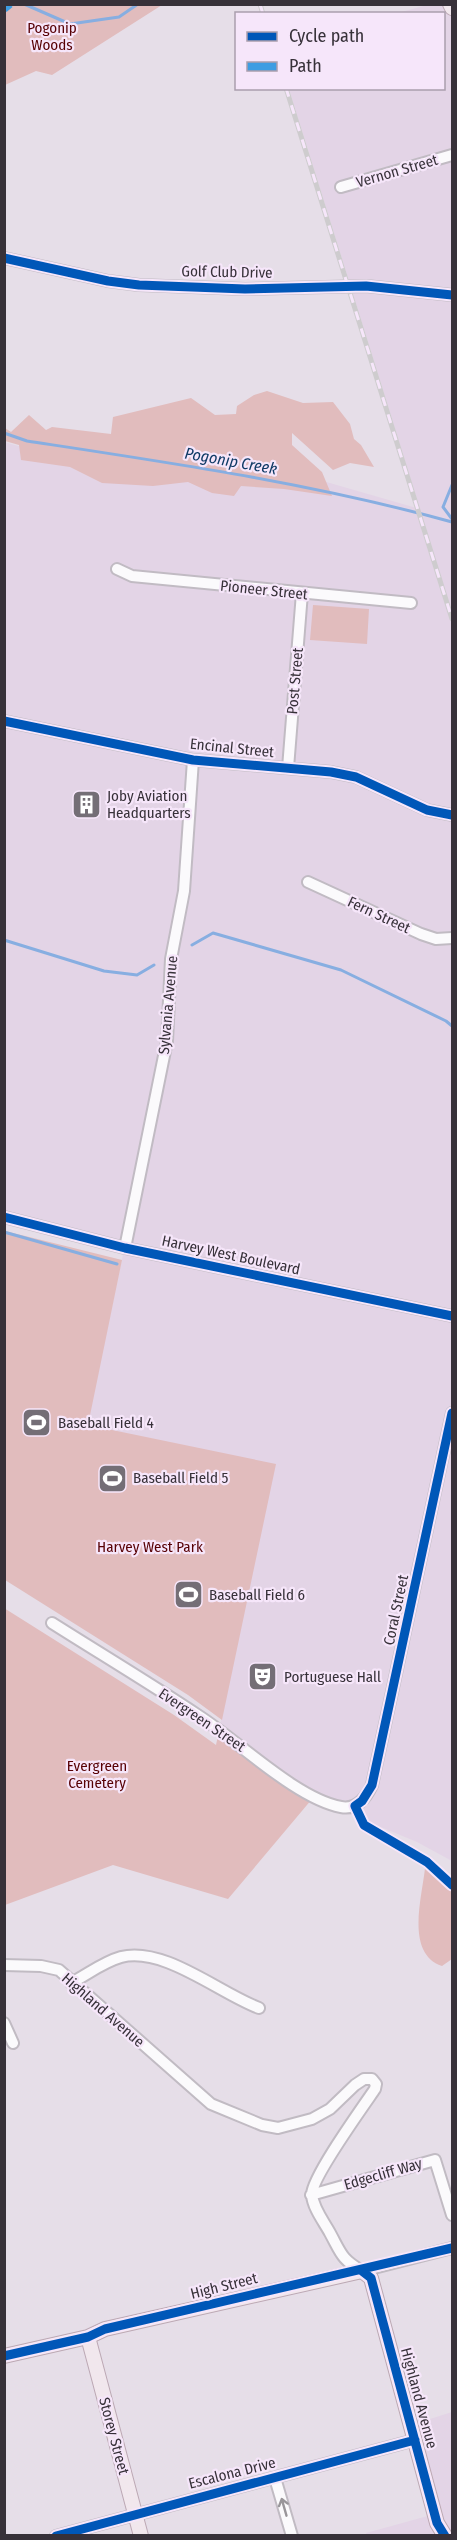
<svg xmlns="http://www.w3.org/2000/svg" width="457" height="2540" viewBox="0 0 457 2540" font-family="'Fira Sans Condensed',sans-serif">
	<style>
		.built { fill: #e3d4e6 }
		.green { fill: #e1bcbd }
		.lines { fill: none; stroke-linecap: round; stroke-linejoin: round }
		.stream { stroke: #87aee1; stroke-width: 3 }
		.minor-casing { stroke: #c1bbc3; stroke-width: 14 }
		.major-casing { stroke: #bca8b4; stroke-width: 16 }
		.minor { stroke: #fbfafc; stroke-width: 10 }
		.major { stroke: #f1e7ed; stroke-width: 14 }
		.rail-casing { stroke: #ceccce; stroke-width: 5 }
		.rail { stroke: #f6e6fa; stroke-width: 3; stroke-dasharray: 9; stroke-linecap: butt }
		.quiet { stroke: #3e9de2; stroke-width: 8; stroke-dasharray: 15 8; stroke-linecap: butt }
		.cycleway-casing { stroke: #f6e6fa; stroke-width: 13 }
		.cycleway { stroke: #0057b8; stroke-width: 9 }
		.oneway { stroke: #99969a }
		.labels { text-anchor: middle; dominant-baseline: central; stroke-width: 4.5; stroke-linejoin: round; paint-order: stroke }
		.park-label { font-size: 15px; fill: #570004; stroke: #f6e6fa }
		.street-label { font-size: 15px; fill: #373139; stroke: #f6e6fa }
		.poi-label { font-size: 15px; fill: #373139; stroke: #f6e6fa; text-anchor: start }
		.water-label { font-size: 16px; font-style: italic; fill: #0f3a65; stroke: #f6e6fa }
	</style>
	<rect width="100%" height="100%" fill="#e6dee8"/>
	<path class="built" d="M427,5L452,6V1861L417,1842L306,1796L219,1731L275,1465L87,1425L125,1245L5,1217L4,442L107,471L316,479L420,509L289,89L444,88V14L398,13Z
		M452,2412V2535L367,2536L366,2533L435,2514L411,2425Z"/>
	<path class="green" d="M4,5L5,4L162,5L52,75L36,71L5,85Z
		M267,391L303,403L333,402L350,424L354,439L361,445L374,467L350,463L333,470L292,433V445L322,472L332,496L284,489L241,486L234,496L212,493L188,482L153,486L102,483L70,467L21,460L19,445L5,441V428L11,432L29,415L46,430L52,427L111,434L113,417L191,398L215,415L236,414L237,406L254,395Z
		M313,605L369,609L367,644L310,640Z
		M5,1231L122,1260L88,1425L276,1464L222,1720L188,1695L5,1580Z
		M4,1608L174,1715L216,1745L219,1731L312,1799L228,1899L113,1865L5,1905Z
		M425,1868L452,1889V1959L442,1966C405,1953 422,1898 425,1868Z"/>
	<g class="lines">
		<path class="stream" d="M24,4L70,24L119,17L138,4
			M4,433L27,441C172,463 311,483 452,522
			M452,485L443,507L452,519
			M4,940L104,971L137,975L154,965
			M192,945L213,933L341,970L446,1021L452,1026
			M4,1232L117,1264"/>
		<defs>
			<path id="minor" d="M341,187L452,155
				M4,258L108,281L139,285L245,289L366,286L452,295
				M117,569L132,576L411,603
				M4,721L193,760L331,772L356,777L427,810L452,815
				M288,768L302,593
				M308,882L421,934L436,939L452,938
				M4,1217L125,1248L452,1316
				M125,1248L167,1041L171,959L184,891L193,760
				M52,1623C101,1654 151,1684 199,1716C238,1741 297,1799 341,1807C357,1810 366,1798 372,1785L452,1413
				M4,1965L41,1966L59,1970L211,2104L262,2125L278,2128L312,2119L330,2109L355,2085L364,2079H372L376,2084L375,2089C364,2105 310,2180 312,2195C313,2208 324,2222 330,2233C341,2253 341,2259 362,2271L452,2248
				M71,1983C88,1974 103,1962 121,1957C164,1946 219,1993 259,2008
				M4,2023L13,2043
				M311,2195L435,2160L452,2215
				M275,2478L292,2536
				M56,2536L415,2440"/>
			<path id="major" d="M450,4L452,8
				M88,2337L141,2536
				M4,2356L88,2337L105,2329L362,2271L371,2278L437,2523L445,2536"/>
		</defs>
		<use href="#minor" class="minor-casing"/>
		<use href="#major" class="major-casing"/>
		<use href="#minor" class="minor"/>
		<use href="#major" class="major"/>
		<defs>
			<path id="rail" d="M260,4L263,14
				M286,88L452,619"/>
		</defs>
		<use href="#rail" class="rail-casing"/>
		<use href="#rail" class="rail"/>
		<path class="quiet" d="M4,9L10,4"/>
		<defs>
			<path id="cycleway" d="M4,258L108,281L139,285L245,289L366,286L452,295
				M4,721L193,760L331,772L356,777L427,810L452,815
				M4,1217L125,1248L452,1316
				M452,1413L372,1785L362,1801L355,1806L364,1825L427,1862L452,1885
				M362,2271L371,2278L437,2523L445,2536
				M4,2356L88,2337L105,2329L452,2248
				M56,2536L415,2440"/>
		</defs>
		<use href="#cycleway" class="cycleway-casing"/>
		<use href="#cycleway" class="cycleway"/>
	</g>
	<defs><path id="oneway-shaft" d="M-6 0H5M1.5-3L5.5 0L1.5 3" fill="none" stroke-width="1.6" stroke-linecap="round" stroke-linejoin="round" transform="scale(1.5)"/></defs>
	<use class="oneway" href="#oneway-shaft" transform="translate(284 2507) rotate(-106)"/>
	<defs>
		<symbol id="building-square" viewBox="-11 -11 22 22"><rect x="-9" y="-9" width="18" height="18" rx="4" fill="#746e76" stroke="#f6e6fa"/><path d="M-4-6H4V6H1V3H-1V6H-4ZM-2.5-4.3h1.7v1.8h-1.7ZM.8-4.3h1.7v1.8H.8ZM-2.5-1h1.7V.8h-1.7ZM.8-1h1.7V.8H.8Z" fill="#fff"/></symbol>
		<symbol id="stadium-square" viewBox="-11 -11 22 22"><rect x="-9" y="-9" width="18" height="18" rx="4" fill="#746e76" stroke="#f6e6fa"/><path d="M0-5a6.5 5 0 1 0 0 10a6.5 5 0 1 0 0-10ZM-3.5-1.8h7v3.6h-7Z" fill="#fff"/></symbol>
		<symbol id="theatre-square" viewBox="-11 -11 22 22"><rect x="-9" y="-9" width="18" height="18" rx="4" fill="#746e76" stroke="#f6e6fa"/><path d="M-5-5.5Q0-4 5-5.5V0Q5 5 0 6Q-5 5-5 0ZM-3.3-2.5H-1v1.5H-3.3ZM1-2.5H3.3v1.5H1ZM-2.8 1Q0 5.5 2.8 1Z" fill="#fff"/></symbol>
	</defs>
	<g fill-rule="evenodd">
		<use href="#building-square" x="70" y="788" width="33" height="33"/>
		<use href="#stadium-square" x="20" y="1406" width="33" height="33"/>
		<use href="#stadium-square" x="96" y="1462" width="33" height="33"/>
		<use href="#stadium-square" x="172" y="1578" width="33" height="33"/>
		<use href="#theatre-square" x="246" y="1660" width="33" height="33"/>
	</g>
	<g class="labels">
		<g class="park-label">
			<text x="52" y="28">Pogonip<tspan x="52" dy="17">Woods</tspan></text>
			<text x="150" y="1547">Harvey West Park</text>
			<text x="97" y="1766">Evergreen<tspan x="97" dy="17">Cemetery</tspan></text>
		</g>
		<g class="street-label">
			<text transform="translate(397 171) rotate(-16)">Vernon Street</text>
			<text transform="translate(227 272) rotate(1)">Golf Club Drive</text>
			<text transform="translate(264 590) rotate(6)">Pioneer Street</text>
			<text transform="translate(295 681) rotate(-85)">Post Street</text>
			<text transform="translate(232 748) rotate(6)">Encinal Street</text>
			<text transform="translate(379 915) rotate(25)">Fern Street</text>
			<text transform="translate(168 1005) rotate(-85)">Sylvania Avenue</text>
			<text transform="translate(231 1255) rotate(12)">Harvey West Boulevard</text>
			<text transform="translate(396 1610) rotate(-78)">Coral Street</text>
			<text transform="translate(202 1720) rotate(34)">Evergreen Street</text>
			<text transform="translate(103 2010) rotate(41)">Highland Avenue</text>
			<text transform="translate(383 2174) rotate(-16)">Edgecliff Way</text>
			<text transform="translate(224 2286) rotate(-14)">High Street</text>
			<text transform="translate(419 2398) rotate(75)">Highland Avenue</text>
			<text transform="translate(114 2436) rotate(75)">Storey Street</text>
			<text transform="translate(232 2473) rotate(-14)">Escalona Drive</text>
		</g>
		<g class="poi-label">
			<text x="107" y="796">Joby Aviation<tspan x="107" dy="17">Headquarters</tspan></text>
			<text x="58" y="1423">Baseball Field 4</text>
			<text x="133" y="1478">Baseball Field 5</text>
			<text x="209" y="1595">Baseball Field 6</text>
			<text x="284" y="1677">Portuguese Hall</text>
		</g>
		<g class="water-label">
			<text transform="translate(231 461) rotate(10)">Pogonip Creek</text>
		</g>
	</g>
	<rect width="457" height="2540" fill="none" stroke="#373139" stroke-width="12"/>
	<rect x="235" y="12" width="210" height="78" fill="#f6e6fa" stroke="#aa9ead" stroke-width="1.5"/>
	<rect x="247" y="32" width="30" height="9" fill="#0057b8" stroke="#aa9ead" stroke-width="1.5"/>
	<text x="289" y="42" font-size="18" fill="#373139">Cycle path</text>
	<rect x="247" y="62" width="30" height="9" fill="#3e9de2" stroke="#aa9ead" stroke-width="1.5"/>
	<text x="289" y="72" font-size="18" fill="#373139">Path</text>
</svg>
